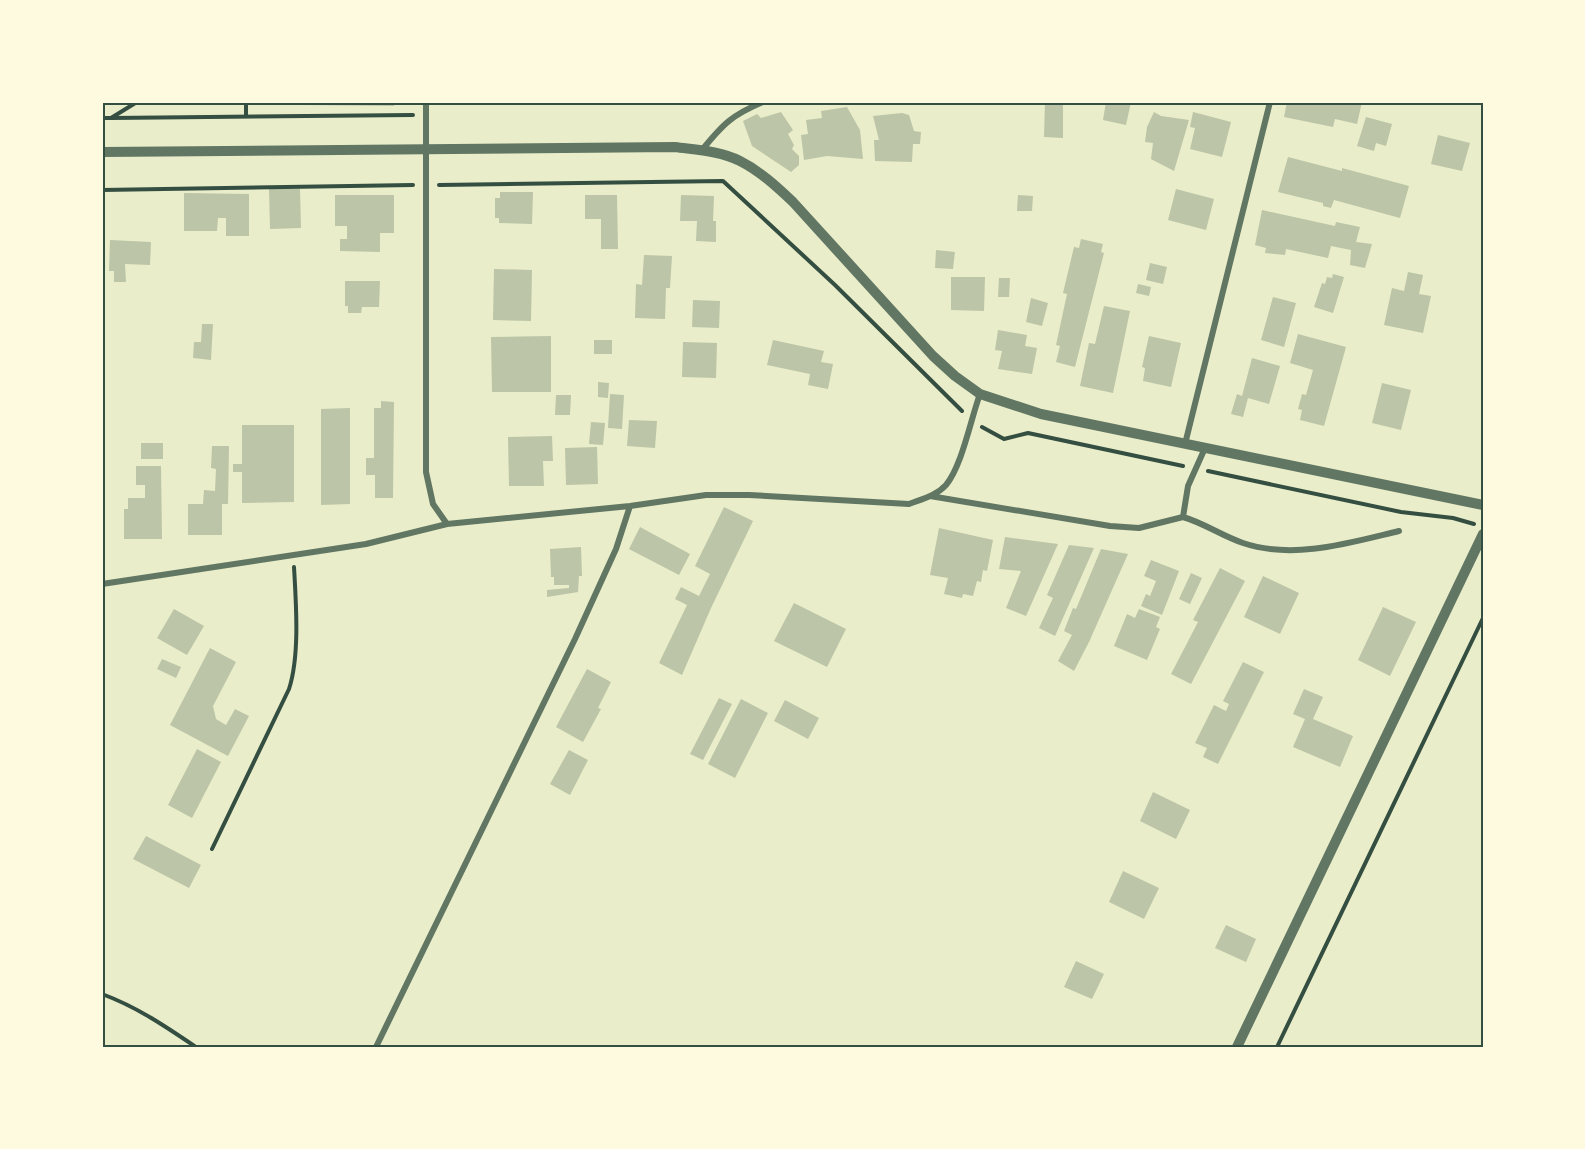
<svg xmlns="http://www.w3.org/2000/svg" width="1585" height="1149" viewBox="0 0 1585 1149" font-family="Arial,sans-serif">
	<style>
		.building { fill: #bcc5a7 }
		.lines { fill: none; stroke-linecap: round; stroke-linejoin: round }
		.path { stroke: #344e41; stroke-width: 4 }
		.minor { stroke: #617663; stroke-width: 6 }
		.tertiary { stroke: #617663; stroke-width: 10 }
		.neatline { fill: none; stroke: #344e41; stroke-width: 2 }
	</style>
	<rect width="100%" height="100%" fill="#e9edc9"/>
	<path class="building" d="M302,102H394V106L302,105Z
		M1045,102H1063V138L1044,137Z
		M1106,102H1131L1126,125L1103,120Z
		M1287,102H1362L1357,124L1335,119L1333,127L1284,117Z
		M847,107L860,130L863,159L827,156L804,160L801,135L808,134L806,120L822,118L821,111Z
		M781,112L793,130L788,134L794,145L792,149L799,156V165L791,172L752,146L743,121L757,114L761,118Z
		M1154,112L1161,116L1189,120L1174,171L1151,159L1153,143L1145,142L1147,127Z
		M1193,112L1231,122L1222,157L1190,149L1195,128L1190,127Z
		M902,113L909,115L914,131L921,132L920,144H913L912,162L875,161L874,140H879L873,116Z
		M1366,117L1392,124L1386,146L1376,143L1374,151L1357,146Z
		M1438,135L1470,143L1462,171L1431,164Z
		M1288,157L1342,171V168L1409,186L1400,218L1334,200L1331,208L1323,206V203L1278,192Z
		M269,189H300L301,228L270,229Z
		M1176,189L1214,199L1206,230L1168,220Z
		M500,192H533L532,224L499,223V218H495V198H500Z
		M184,193L249,194V236H226V218H218L217,231H184Z
		M335,195H394V233H380V252L340,251V239H347V226H335Z
		M585,195H617L618,249H601V219H585Z
		M681,195L714,196L713,221H716V242L696,241L697,221H680Z
		M1018,195L1033,196L1032,211H1017Z
		M1262,210L1335,226L1336,222L1360,227L1356,242L1372,244L1365,268L1350,265L1351,250L1331,246L1328,258L1286,249L1285,255L1265,253L1266,248L1255,245Z
		M1081,239L1103,244L1101,252L1104,253L1075,367L1056,362L1060,346L1056,345L1067,294L1063,293L1074,247L1079,248Z
		M110,240L151,242L150,265L125,264L126,282H114V271H109Z
		M936,250L955,252L953,269L935,268Z
		M644,255L672,256L670,288H666L665,319L635,318L636,284L642,285Z
		M1150,263L1167,267L1163,284L1146,280Z
		M494,269L532,270L531,321L493,320Z
		M1408,272L1423,275L1419,294L1431,296L1423,333L1384,325L1392,288L1404,291Z
		M1333,274L1344,277L1333,313L1314,307L1322,283L1325,284L1327,277L1332,278Z
		M951,277H985L984,311L951,310Z
		M999,278H1010L1009,297H998Z
		M345,281H380L379,307H362L361,313H348V306H345Z
		M1138,284L1151,287L1149,296L1136,293Z
		M1273,297L1296,303L1284,347L1261,340Z
		M1031,298L1048,303L1042,326L1026,322Z
		M693,300L720,301L719,328L692,327Z
		M1104,306L1130,311L1113,393L1080,386L1089,343L1095,344Z
		M202,324H213L211,360L193,358L194,342H201Z
		M998,330L1027,335L1025,346L1037,348L1032,374L998,369L1002,351L995,350Z
		M1298,334L1346,347L1324,426L1300,420L1302,410L1298,409L1302,394L1306,395L1313,370L1290,363Z
		M551,336V392H492L491,337Z
		M1149,336L1181,343L1171,387L1143,381L1145,368L1142,367Z
		M594,340H612V354H594Z
		M773,340L824,351L821,362L833,364L828,389L808,385L810,374L767,365Z
		M683,342L717,343L716,378L682,377Z
		M1252,358L1280,366L1269,404L1248,398L1243,417L1231,414L1237,394L1242,396Z
		M598,382L609,383L608,398L598,397Z
		M1382,383L1411,390L1401,430L1372,423Z
		M610,394L624,395L622,429L608,428Z
		M556,395H571L570,415H555Z
		M381,401L394,402L393,498H375V475H366V458H374V408H381Z
		M350,408V504L321,505V409Z
		M629,420L657,421L655,448L627,446Z
		M591,422L605,423L603,445L589,444Z
		M242,425H294V502L242,503V472H233V464H242Z
		M552,436L553,461H543L544,486H509L508,437Z
		M141,443H163V459H141Z
		M212,446H229L228,504H222V535H188V504H203L204,490L215,491L216,469L211,468Z
		M597,447L598,484L566,485L565,448Z
		M136,466H161L162,539H124V509H128V498H145V485H136Z
		M724,507L753,521L711,608L682,675L659,663L687,605L675,599L681,587L699,596L710,574L695,566Z
		M640,527L690,554L679,575L629,549Z
		M939,528L993,540L987,571L983,570L981,582L977,581L973,596L963,594L962,598L944,594L948,578L930,575Z
		M1005,537L1058,544L1026,616L1006,608L1021,571L999,569Z
		M1069,545L1094,548L1055,636L1039,628L1053,598L1047,595Z
		M581,547L582,576H579L578,592L547,597V590L569,588V585H554V577H551L550,549Z
		M1101,549L1128,554L1089,642L1074,671L1058,661L1072,635L1064,631L1073,608L1076,609Z
		M1151,560L1179,571L1162,615L1141,606L1146,594L1150,596L1156,581L1144,576Z
		M1220,568L1245,581L1191,684L1171,674L1198,622L1193,620Z
		M1191,573L1202,578L1190,604L1179,599Z
		M1263,576L1299,593L1280,634L1244,617Z
		M794,603L846,629L827,667L774,641Z
		M1383,607L1416,622L1390,676L1358,660Z
		M174,609L204,626L187,655L157,638Z
		M1139,609L1160,617L1156,627L1160,629L1147,660L1114,646L1127,614L1135,618Z
		M210,648L236,662L213,706L216,719L226,725L235,709L249,716L228,756L170,725Z
		M162,659L181,667L176,678L157,669Z
		M1243,662L1264,672L1218,764L1203,757L1207,748L1195,743L1214,705L1226,711L1229,704L1223,701Z
		M587,669L611,682L598,708L601,709L583,742L556,727Z
		M1304,689L1323,697L1313,719L1353,736L1340,767L1293,747L1305,719L1293,714Z
		M719,698L732,704L703,760L690,754Z
		M741,699L768,713L735,778L708,764Z
		M785,700L819,718L808,739L774,721Z
		M197,749L221,762L192,818L168,805Z
		M569,750L588,760L570,795L550,784Z
		M1153,792L1190,810L1176,839L1140,821Z
		M146,836L201,865L189,888L133,859Z
		M1123,871L1159,888L1144,919L1109,902Z
		M1226,925L1256,939L1246,962L1215,948Z
		M1076,961L1104,974L1092,999L1064,987Z"/>
	<g class="lines">
		<path class="path" d="M246,102V116
			M102,118H111L137,102
			M111,118L413,115
			M439,185L723,181L835,285L962,411
			M102,190L413,185
			M982,427L1004,439L1028,433L1183,466
			M1208,471L1401,512L1453,518L1474,524
			M212,849L289,689C300,655 296,603 294,567
			M102,994C137,1007 165,1026 196,1047
			M1277,1047L1483,618"/>
		<path class="minor" d="M426,102V472L433,504L447,524
			M702,150C723,124 732,115 763,102
			M1185,444L1270,102
			M930,496L1110,526L1139,528L1183,517L1188,486L1205,448
			M1183,517C1204,523 1222,536 1243,543C1293,560 1349,543 1399,531
			M102,584L366,544L447,524L630,506L706,495H749L909,504C922,499 936,496 946,485C962,466 971,418 980,394
			M376,1047L575,639L616,549L630,506"/>
		<path class="tertiary" d="M102,152L675,147C697,150 720,151 740,161C760,171 777,187 793,202L933,356L955,376L980,394L1041,414L1483,505
			M1237,1047L1483,534"/>
	</g>
	<rect width="1585" height="1149" fill="none" stroke="#fefae0" stroke-width="207"/>
	<rect x="104" y="104" width="1378" height="942" class="neatline"/>
</svg>
